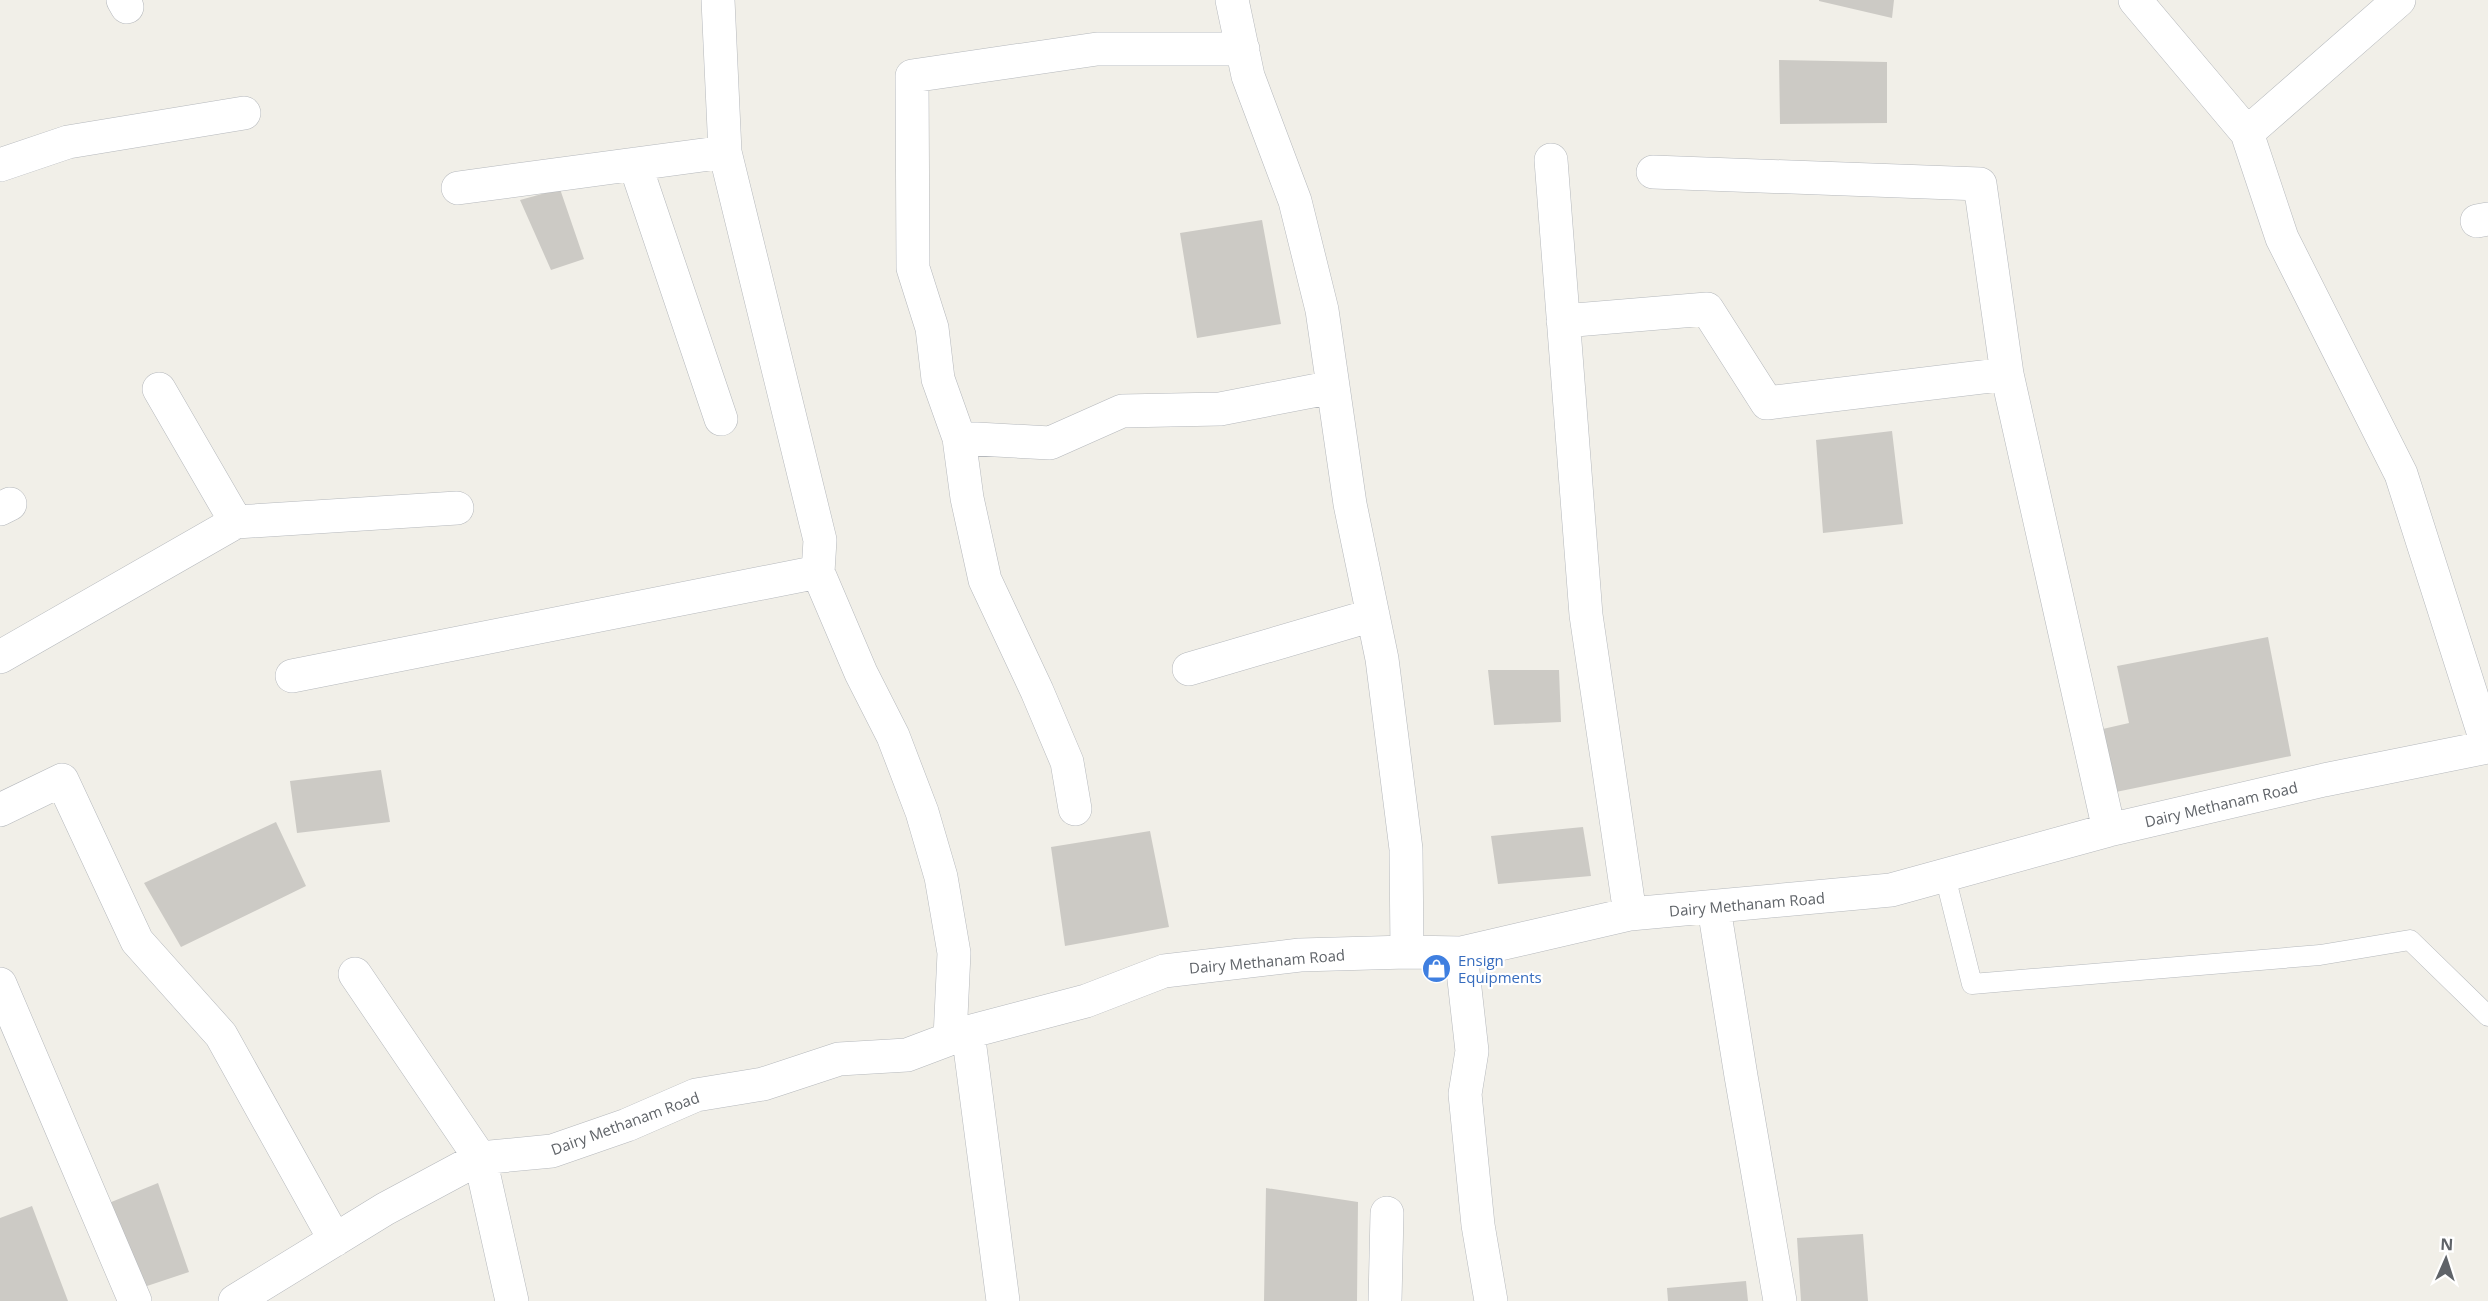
<svg xmlns="http://www.w3.org/2000/svg" width="2488" height="1301" viewBox="0 0 2488 1301" font-family="'Open Sans',sans-serif">
	<style>
		.building { fill: #cccac5 }
		.lines { fill: none; stroke-linecap: round; stroke-linejoin: round }
		.lane-casing { stroke: #b5b8bc; stroke-width: 21 }
		.street-casing { stroke: #b5b8bc; stroke-width: 34 }
		.lane { stroke: #fff; stroke-width: 20 }
		.street { stroke: #fff; stroke-width: 33 }
		.labels { text-anchor: middle; dominant-baseline: central; stroke-width: 4.5; stroke-linejoin: round; paint-order: stroke }
		.street-label { font-size: 15px; fill: #5f6368; stroke: #fff }
		.shop-label { font-size: 15px; fill: #366cbe; stroke: #fff; text-anchor: start }
	</style>
	<rect width="100%" height="100%" fill="#f1efe8"/>
	<path class="building" d="M1819,0H1894L1892,18L1819,1Z
		M1779,60L1887,62V123L1780,124Z
		M560,189L584,259L551,270L520,200Z
		M1262,220L1281,324L1197,338L1180,233Z
		M1892,431L1903,524L1823,533L1816,440Z
		M2268,637L2291,756L2111,793L2094,731L2129,723L2117,666Z
		M1488,670H1559L1561,722L1494,725Z
		M381,770L390,822L297,833L290,781Z
		M276,822L306,886L181,947L144,883Z
		M1583,827L1591,876L1498,884L1491,836Z
		M1150,831L1169,927L1065,946L1051,847Z
		M158,1183L189,1272L138,1289L104,1205Z
		M1266,1188L1358,1202L1357,1301H1264Z
		M32,1206L68,1301H0V1218Z
		M1863,1234L1868,1301H1801L1797,1238Z
		M1746,1281L1748,1301H1668L1667,1288Z"/>
	<g class="lines">
		<defs>
			<path id="lane" d="M1945,876L1972,984L2320,955L2410,940L2488,1016"/>
			<path id="street" d="M123,0L127,7
				M718,0L725,152L820,540L818,572L861,673L893,736L922,812L941,877L954,953L950,1038
				M1232,0L1248,76L1295,201L1322,310L1350,504L1382,659L1406,849L1407,952
				M2135,0L2247,133L2282,238L2401,474L2488,747
				M2247,133L2399,0
				M1551,160L1586,615L1630,914
				M635,164L721,419
				M0,165L68,142L244,113
				M1653,172L1980,184L2007,374L2109,830
				M458,188L725,152
				M2477,221L2488,219
				M1563,321L1707,309L1767,403L2007,374
				M159,389L236,522
				M959,438L938,379L932,328L913,268L912,76L1097,49H1243
				M0,509L10,504
				M0,657L236,522L457,508
				M1189,669L1373,615
				M292,676L818,572
				M1075,809L1067,762L1037,691L985,580L967,498L959,438L1050,443L1122,411L1220,409L1333,387
				M0,810L62,780L137,941L221,1035L335,1240
				M1714,908L1741,1076L1780,1301
				M1461,953L1472,1051L1465,1094L1478,1225L1491,1301
				M355,974L480,1158L512,1301
				M0,984L135,1301
				M968,1032L1003,1301
				M235,1301L385,1209L480,1158L552,1151L627,1125L696,1095L763,1084L839,1059L907,1055L968,1032L1086,1001L1164,971L1300,955L1407,952L1461,953L1630,914L1891,890L2109,830L2324,780L2488,747
				M1385,1301L1387,1213"/>
		</defs>
		<use href="#lane" class="lane-casing"/>
		<use href="#street" class="street-casing"/>
		<use href="#lane" class="lane"/>
		<use href="#street" class="street"/>
	</g>
	<defs>
		<symbol id="shop-disc" viewBox="-11 -11 22 22"><circle r="9.5" fill="#3f7fe0" stroke="#fff"/><path d="M-5-2.5h2.3a2.7 3.5 0 0 1 5.4 0H5L5.5 6h-11ZM-1.5-2.5h3a1.5 2.3 0 0 0-3 0Z" fill="#fff"/></symbol>
	</defs>
	<g fill-rule="evenodd">
		<use href="#shop-disc" x="1420" y="952" width="33" height="33"/>
	</g>
	<g class="labels">
		<g class="street-label">
			<text transform="translate(2221 804) rotate(-13)">Dairy Methanam Road</text>
			<text transform="translate(1747 904) rotate(-5)">Dairy Methanam Road</text>
			<text transform="translate(1267 961) rotate(-5)">Dairy Methanam Road</text>
			<text transform="translate(625 1123) rotate(-20)">Dairy Methanam Road</text>
		</g>
		<g class="shop-label">
			<text x="1458" y="960">Ensign<tspan x="1458" dy="17">Equipments</tspan></text>
		</g>
	</g>
	<g transform="translate(2446 1259) rotate(3)" stroke="#ffffff" stroke-width="4.5" paint-order="stroke">
	<path d="M0-4.5L10 22L0 15L-10 22Z" fill="#5f6368"/>
	<text y="-9" font-size="16" font-weight="bold" text-anchor="middle" fill="#5f6368">N</text>
	</g>
</svg>
